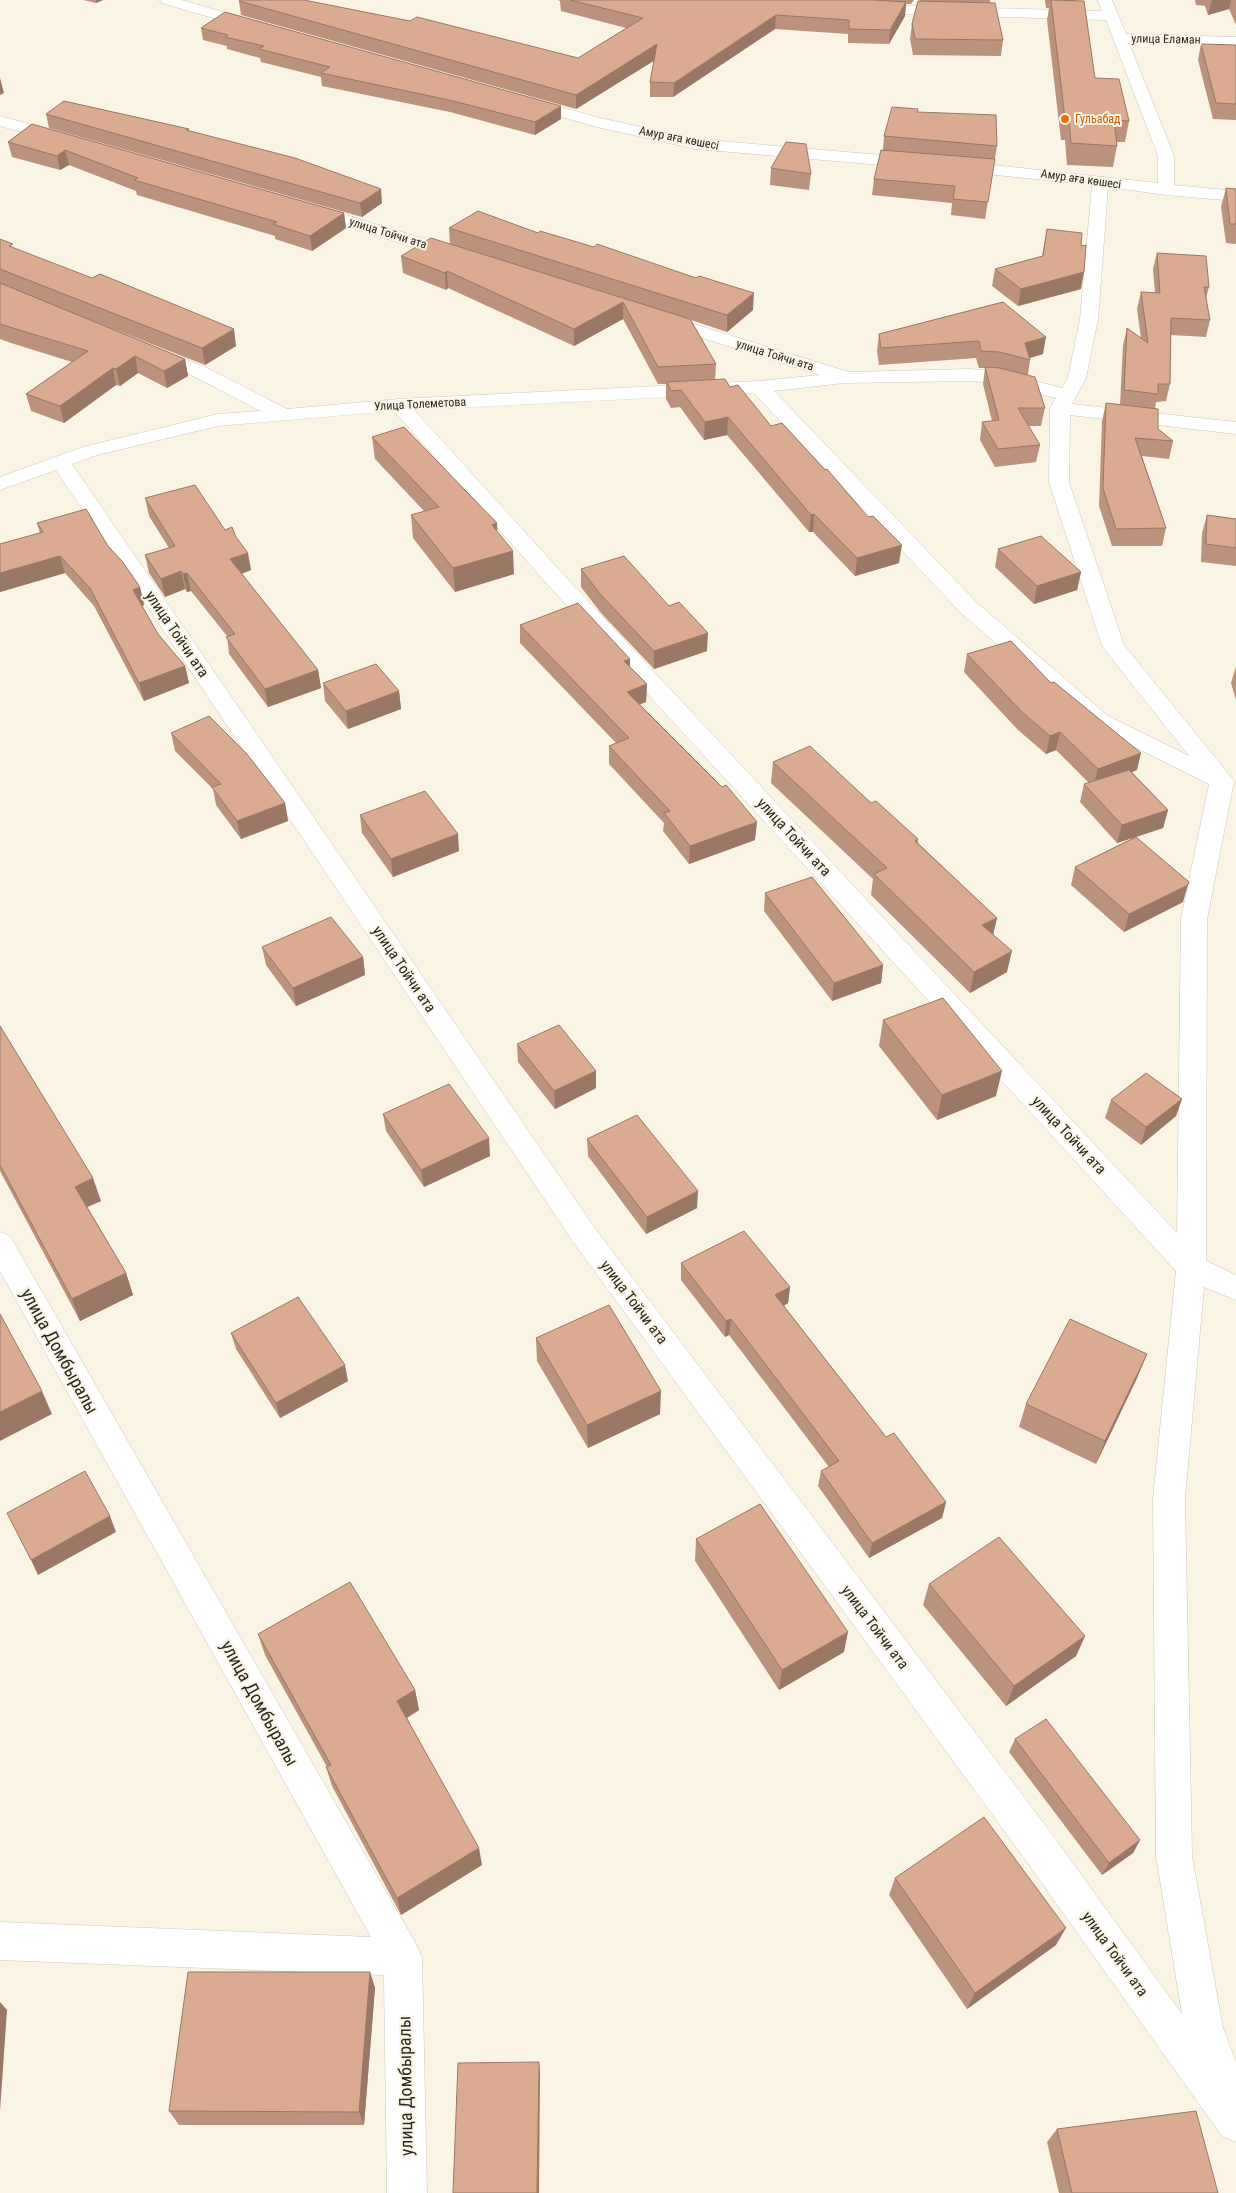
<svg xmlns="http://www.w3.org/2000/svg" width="1236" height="2193" viewBox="0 0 1236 2193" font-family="'Roboto Condensed',sans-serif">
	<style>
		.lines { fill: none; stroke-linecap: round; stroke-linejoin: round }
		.minor-casing { stroke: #cdc8b9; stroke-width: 1 }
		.minor { fill: #fff; fill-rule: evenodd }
		.wall { fill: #bb937c }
		.shaded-wall { fill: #997865 }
		.building { fill: #daab90; stroke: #997865 }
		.food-dot { fill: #e8710a; stroke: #faf4e5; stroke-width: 2 }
		.labels { text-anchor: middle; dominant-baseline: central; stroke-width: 4; stroke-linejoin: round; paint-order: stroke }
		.far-street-label { font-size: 12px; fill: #2a2823; stroke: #faf4e5 }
		.far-food-label { font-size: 12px; fill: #c56008; stroke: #faf4e5; text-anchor: start }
		.street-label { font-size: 15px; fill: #2a2823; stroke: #faf4e5 }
		.near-street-label { font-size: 18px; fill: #2a2823; stroke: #faf4e5 }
	</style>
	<rect width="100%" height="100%" fill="#faf4e5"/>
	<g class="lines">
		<defs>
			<path id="minor" d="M160,0H182L260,23L262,26L260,29H250L162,3Z
				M1098,0H1112L1126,34L1236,37V45L1129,43L1174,156V185L1236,191V201L1166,195L1108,187L1098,319L1086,378L1072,404L1236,422V434L1070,415L1069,482L1124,645L1234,781L1207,919L1206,1261L1236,1275V1300L1204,1287L1185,1498L1192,1856L1223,2028L1236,2062V2142L1222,2136L1022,1855L574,1243L56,470L0,490V477L83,447L218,414L261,411L191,375L144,356L142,352L144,348L151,346L205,367L287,409L399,399L759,381L820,375L655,323L652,319L655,315L661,314L849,372L970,369L997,371L1062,388L1068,378L1080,319L1092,185L957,171L951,169L949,166L951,163L957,161L1158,183V156L1106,20L867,13L860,9L867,5L1102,11ZM970,381L997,383L1056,398L1050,408L1049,482L1102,646L1189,756L1108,716L977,603L774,391L844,383ZM754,393L961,613L1092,726L1209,784L1181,919L1177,1233L574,586L414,410ZM394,411L558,596L1176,1271L1153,1498L1156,1856L1182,2014L1048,1829L594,1227L72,464L97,455L218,426Z
				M525,97L600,118L696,139L916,158L922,160L924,163L922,166L916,168L696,149L597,127L520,105L517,102L520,99Z
				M0,116L68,135L70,138L68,141L62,143L0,126Z
				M310,204L464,251L467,255L464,259H452L304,213L302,209L304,205Z
				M0,1232L10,1236L416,1944L422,1957L427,2193H387L384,1975L0,1960V1922L371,1937L0,1271Z"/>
		</defs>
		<use href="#minor" class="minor-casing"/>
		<use href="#minor" class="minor"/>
	</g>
	<path class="wall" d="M83,0H103L96,3Z
		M558,0H914L911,4H906L905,16L889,44L848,43V34L775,29L673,97H650V82L654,60L576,109L241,15L239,1H308L578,58L626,28L561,11L560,1Z
		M920,0H990V3L1003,40L1001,56L913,55L910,39L912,24Z
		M1045,0H1077L1095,78L1129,121L1125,142H1116L1117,146L1113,167L1067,165L1065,140H1061L1047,20L1049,8H1046Z
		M1195,0H1236V25L1229,9L1208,15L1205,6L1196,5Z
		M201,28L561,119L535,135L450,112L322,86L321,77L261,62L260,58L227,49V46L203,40Z
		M1201,44L1236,45V120L1213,119L1198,60Z
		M917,112L997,146L985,219L951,215L952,203L872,195L874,179L883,150L884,136Z
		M46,114L382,203L362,217L49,128Z
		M32,124L344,213L346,228L312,251L275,239V236L137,195L136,191L69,165L60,170L12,157L8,142Z
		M771,168L811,174L809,190L770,185Z
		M1226,188L1236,189V244L1226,243L1221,207Z
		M449,228L538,233L753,310L727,332L691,320L716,364L715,380L730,387L771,426L899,563L855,576L813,532H809L727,435L704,440L680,407L671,408L666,399V384H658L623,319L574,346L448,288L446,290L403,273L401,256L450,244Z
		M1047,229L1081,246V289L1018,306L992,286L995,269L1042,256Z
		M0,239L14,248L236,346L205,365L70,312L185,359L188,376L167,388L138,373L120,386L116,385L64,423L31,411L26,394L72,362L11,343L0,339Z
		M1157,253L1209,287L1206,298L1210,320L1206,337L1171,335L1170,384L1166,401L1156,402L1155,409L1158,429L1173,441L1169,459L1142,456L1166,528L1162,546H1112L1099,506L1102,421L1106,403L1120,405L1123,345L1127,328L1141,338L1137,309L1141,292L1155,293L1153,269Z
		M1003,302L1043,354L1030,358V360L1028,375L1045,408L1041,426H1028L1040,445L1036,462L995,467L980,440L982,422L992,421L983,384L985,368H979L976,358L879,365L877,351L879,334Z
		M372,437L497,532L514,574L455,592L413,538L411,515L424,511L375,459Z
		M145,498L225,530L236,537L251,570L242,574L318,670L321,688L268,707L229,654L227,636L191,591L187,592L185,589L165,597L149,573L145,555L169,548L149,516Z
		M1207,515L1236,519V566L1201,562L1202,533Z
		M37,523L108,546L140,587L144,605L142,606L158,634L185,666L189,683L144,701L94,606L65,573L0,592V544L40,533Z
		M998,549L1081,572L1077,590L1034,604L995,567Z
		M581,569L669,606L707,651L654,669L601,613L581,587Z
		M520,625L630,659V667L647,684L646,702L640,704L755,840L689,864L663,831L664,823L609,764V746L616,743L520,643Z
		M967,654L1051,683L1137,770L1132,772L1168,810L1163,828L1136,837L1183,902L1124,932L1071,885L1075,867L1135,837L1117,843L1080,802L1084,784L1089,783L1056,750L1046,754L1018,730L964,672Z
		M1236,666V700L1231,683Z
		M323,683L399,691L401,709L348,729L325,701Z
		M171,733L285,803L288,821L241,839L216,805L213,789L175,751Z
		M773,762L871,803L918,839V843L997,918L993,935L1007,972L970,993L871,895L873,879L771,783Z
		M360,815L459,851L393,877L362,833Z
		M765,893L883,965L881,983L832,1001L764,911Z
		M262,947L363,957L365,975L296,1006L266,965Z
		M883,1020L996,1096L937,1120L879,1046Z
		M0,1026L101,1201L87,1207L126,1273L133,1295L80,1321L0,1171Z
		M517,1044L596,1071V1088L555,1109L518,1062Z
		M1182,1099L1176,1116L1141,1145L1105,1118L1111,1100Z
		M383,1114L490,1156L424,1187L386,1131Z
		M587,1139L697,1208L646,1234L588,1156Z
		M681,1263L790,1287L788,1303L784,1306L886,1437L946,1502L942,1518L869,1558L818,1486L821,1471L829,1467L729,1335L725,1337L681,1280Z
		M231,1333L348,1381L280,1418L236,1349Z
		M536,1338L660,1414L588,1448L537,1361Z
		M1147,1354L1137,1378L1096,1464L1019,1427L1026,1404Z
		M696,1539L844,1652L779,1690L695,1561Z
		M929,1584L1085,1636L1076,1656L1006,1706L923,1605Z
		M258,1634L415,1690L419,1710L407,1718L482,1865L401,1915L332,1786L326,1767H327L265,1655Z
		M1015,1739L1140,1840L1133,1853L1102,1875L1009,1752Z
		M895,1878L1056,1945L967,2009L889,1895Z
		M370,1972L375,1988L364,2125H179L169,2111Z
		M1057,2129L1218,2193H1059L1047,2142Z"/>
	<path class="shaded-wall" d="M96,0H103L96,3Z
		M1212,0H1231L1229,9L1208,15Z
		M906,2L905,16L889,44L890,30Z
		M776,15L775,29L673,97L674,83Z
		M657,44V59L576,109V95Z
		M0,78L4,93L0,95Z
		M561,106V119L535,135V122Z
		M65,150L69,165L60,170L57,156Z
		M381,189L382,203L362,217L360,203Z
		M344,213L346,228L312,251L310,236Z
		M447,271L448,288L446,290L445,273Z
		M1084,272L1081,289L1018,306L1021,289Z
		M754,293L753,310L727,332V315Z
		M623,302V319L574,346V329Z
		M234,329L236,346L205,365L202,348Z
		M1046,337L1043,354L1026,359L1025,343Z
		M135,356L138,373L120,386L116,369Z
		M185,359L188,376L167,388L164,371Z
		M113,368L116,385L64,423L60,406Z
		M728,417L727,435L704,440L705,422Z
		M814,514L813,532H809L811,515Z
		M497,523L498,546L492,525Z
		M902,545L899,563L855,576L857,558Z
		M513,551L514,574L455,592L453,568Z
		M248,553L251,570L233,576L230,559Z
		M60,556L65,573L0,592V573Z
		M181,571L185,589L165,597L161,579Z
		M1081,572L1077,590L1034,604L1037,586Z
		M187,573L191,591L187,592L183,574Z
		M140,587L144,605L137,608L133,590Z
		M708,633L707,651L654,669V651Z
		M630,659V677L624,661Z
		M185,666L189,683L144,701L139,683Z
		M318,670L321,688L268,707L265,689Z
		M647,684L646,702L627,709V692Z
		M399,691L401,709L348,729L346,711Z
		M1060,732L1056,750L1046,754L1050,736Z
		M1141,753L1137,770L1093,787L1098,769Z
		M285,803L288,821L241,839L237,821Z
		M1168,810L1163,828L1117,843L1122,825Z
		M757,822L755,840L689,864L690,846Z
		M458,834L459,851L393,877L391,859Z
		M1188,885L1183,902L1124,932L1129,914Z
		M997,918L992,939L982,925Z
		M1012,951L1007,972L970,993L974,972Z
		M363,957L365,975L296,1006L293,988Z
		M883,965L881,983L832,1001L834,983Z
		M596,1071V1088L555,1109L554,1091Z
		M1002,1071L996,1096L937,1120L942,1095Z
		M1182,1099L1176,1116L1141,1145L1146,1127Z
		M489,1138L490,1156L424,1187L421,1170Z
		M93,1178L101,1201L83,1209L75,1187Z
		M698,1191L697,1208L646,1234L647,1217Z
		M126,1273L133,1295L80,1321L72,1299Z
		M790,1287L788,1303L773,1311L775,1295Z
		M731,1319L729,1335L725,1337L726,1321Z
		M1147,1354L1137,1378L1096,1464L1105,1441Z
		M345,1365L348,1381L280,1418L276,1403Z
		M42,1391L52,1414L0,1441V1412Z
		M661,1391L660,1414L588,1448L587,1425Z
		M946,1502L942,1518L869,1558L872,1543Z
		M110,1516L116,1532L38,1575L31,1560Z
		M848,1632L844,1652L779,1690L782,1670Z
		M1085,1636L1076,1656L1006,1706L1014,1686Z
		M415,1690L419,1710L402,1721L397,1701Z
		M1140,1840L1133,1853L1102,1875L1109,1863Z
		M479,1848L482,1865L401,1915L397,1898Z
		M1066,1928L1056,1945L967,2009L975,1993Z
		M370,1972L375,1988L364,2125L359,2112Z
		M0,2002L7,2010L0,2111Z
		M539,2062L540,2072L539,2193H537Z"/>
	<path class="building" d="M240,0H304L410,21L417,17L578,58L643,18L570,0H875L906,2L890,30L849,29V20L776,15L674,83L650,82L657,44L576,95L239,1Z
		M1051,0L1084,1L1095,78L1119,79L1129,121L1114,120L1117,146L1071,143L1069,119H1065Z
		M918,1L995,3L1003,40L915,39L912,24Z
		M225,12L561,106L535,122L449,100L321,73L330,67L259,49L264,46L225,37L228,35L201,28Z
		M1201,44L1236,45V104L1216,103Z
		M64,101L189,129L186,130L295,158L381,189L360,203L46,114Z
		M892,107L918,109L917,112L996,115L997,146L884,136Z
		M32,124L344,213L310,236L273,224L277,222L134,180L138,178L65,150L57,156L8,142Z
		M786,142L806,144L811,174L771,168Z
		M881,150L995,159L988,202L953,199L955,186L874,179Z
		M1226,188L1236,189V224H1230Z
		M478,211L538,233L540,231L594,247L597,244L696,278L699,276L754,293L727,315L449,228Z
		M1047,229L1082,233L1081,246L1086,245L1084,272L1021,289L995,269L1043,256Z
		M431,238L690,319L716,364L658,367L623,302L574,329L447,271L445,273L401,256Z
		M0,239L13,244L9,246L92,278L100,274L234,329L202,348L0,269Z
		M1157,253L1206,256L1209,287H1204L1210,320L1171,318L1170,384H1158V394L1124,390L1127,328L1148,343L1141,292L1160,293Z
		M0,283L185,359L164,371L135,356L116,369L113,368L60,406L26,394L88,351L0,324Z
		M1003,302L1046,337L1025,343L1030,360L1000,352L981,351L979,341L881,348L879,334Z
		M985,367L1000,368L1035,377L1045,408H1018L1040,445L998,449L982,422L999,420Z
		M725,379L730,387L738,385L771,426L782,423L825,470L827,469L868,517L873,516L902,545L857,558L814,514L811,515L728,417L705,422L681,390L671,391L667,382Z
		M1106,403L1158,409V429L1173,441L1135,438L1166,528L1116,529L1103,488Z
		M404,427L497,523L492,525L513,551L453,568L411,515L439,507L372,437Z
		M195,485L225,530L232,527L236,537L248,553L230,559L318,670L265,689L226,637L235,634L187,573L183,574L181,571L161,579L145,555L175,546L145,498Z
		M86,509L108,546L122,561L140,587L133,590L158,634L185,666L139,683L90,588L60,556L0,573V544L43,532L37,523Z
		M1207,515L1236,519V548L1206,544Z
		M1041,536L1081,572L1037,586L998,549Z
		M624,556L669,606L679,602L708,633L654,651L601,595L581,569Z
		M578,603L630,659L624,661L647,684L627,692L722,787L726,785L757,822L690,846L664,813L670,811L609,746L629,738L520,625Z
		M1011,641L1051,683L1054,682L1141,753L1098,769L1060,732L1050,736L1022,712L967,654Z
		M376,664L399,691L346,711L323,683Z
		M209,716L247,754L285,803L237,821L212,787L221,784L171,733Z
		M810,746L871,803L876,801L918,839L915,841L997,918L982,925L1012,951L974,972L874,874L887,868L773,762Z
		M1129,770L1168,810L1122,825L1084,784Z
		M425,791L458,834L391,859L360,815Z
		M1136,837L1189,882L1188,885L1129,914L1075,867Z
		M812,877L883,965L834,983L765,893Z
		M331,917L363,957L293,988L262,947Z
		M943,998L1002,1071L942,1095L883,1020Z
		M559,1025L596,1071L554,1091L517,1044Z
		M0,1026L93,1178L75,1187L126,1273L72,1299L0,1165Z
		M1146,1073L1182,1099L1146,1127L1111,1100Z
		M449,1084L489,1138L421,1170L383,1114Z
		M637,1115L698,1191L647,1217L587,1139Z
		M744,1231L790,1287L775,1295L886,1437L894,1433L946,1502L872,1543L821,1471L839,1461L731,1319L726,1321L681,1263Z
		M298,1297L345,1365L276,1403L231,1333Z
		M609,1305L661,1391L587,1425L536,1338Z
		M0,1314L42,1391L0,1412Z
		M1070,1319L1147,1354L1105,1441L1026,1404Z
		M85,1471L110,1516L31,1560L7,1513Z
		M760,1504L848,1632L782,1670L696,1539Z
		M999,1537L1085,1636L1014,1686L929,1584Z
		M350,1582L415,1690L397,1701L479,1848L397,1898L326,1767L331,1765L258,1634Z
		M1046,1719L1140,1840L1109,1863L1015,1739Z
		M984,1817L1066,1928L975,1993L895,1878Z
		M188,1972H370L359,2112L169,2111Z
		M539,2062L537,2193H453L458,2063Z
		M1196,2111L1218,2193H1072L1057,2129Z"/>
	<circle class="food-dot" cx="1065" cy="119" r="5"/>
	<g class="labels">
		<g class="far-street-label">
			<text transform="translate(1166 39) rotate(1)">улица Еламан</text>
			<text transform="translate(679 138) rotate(11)">Амур аға көшесі</text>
			<text transform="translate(1081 179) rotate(8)">Амур аға көшесі</text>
			<text transform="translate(388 233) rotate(17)">улица Тойчи ата</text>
			<text transform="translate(775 355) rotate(17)">улица Тойчи ата</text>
			<text transform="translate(420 404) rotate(-3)">Улица Толеметова</text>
		</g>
		<g class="far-food-label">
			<text x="1075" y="119">Гульабад</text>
		</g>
		<g class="street-label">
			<text transform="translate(177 634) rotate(56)">улица Тойчи ата</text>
			<text transform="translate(794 837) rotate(47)">улица Тойчи ата</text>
			<text transform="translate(404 969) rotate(56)">улица Тойчи ата</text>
			<text transform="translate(1069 1135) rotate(47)">улица Тойчи ата</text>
			<text transform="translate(634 1302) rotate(53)">улица Тойчи ата</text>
			<text transform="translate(875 1627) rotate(53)">улица Тойчи ата</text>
			<text transform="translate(1115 1954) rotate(54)">улица Тойчи ата</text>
		</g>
		<g class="near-street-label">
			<text transform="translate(60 1351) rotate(61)">улица Домбыралы</text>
			<text transform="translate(260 1703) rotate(61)">улица Домбыралы</text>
			<text transform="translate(405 2086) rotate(-91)">улица Домбыралы</text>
		</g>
	</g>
</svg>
